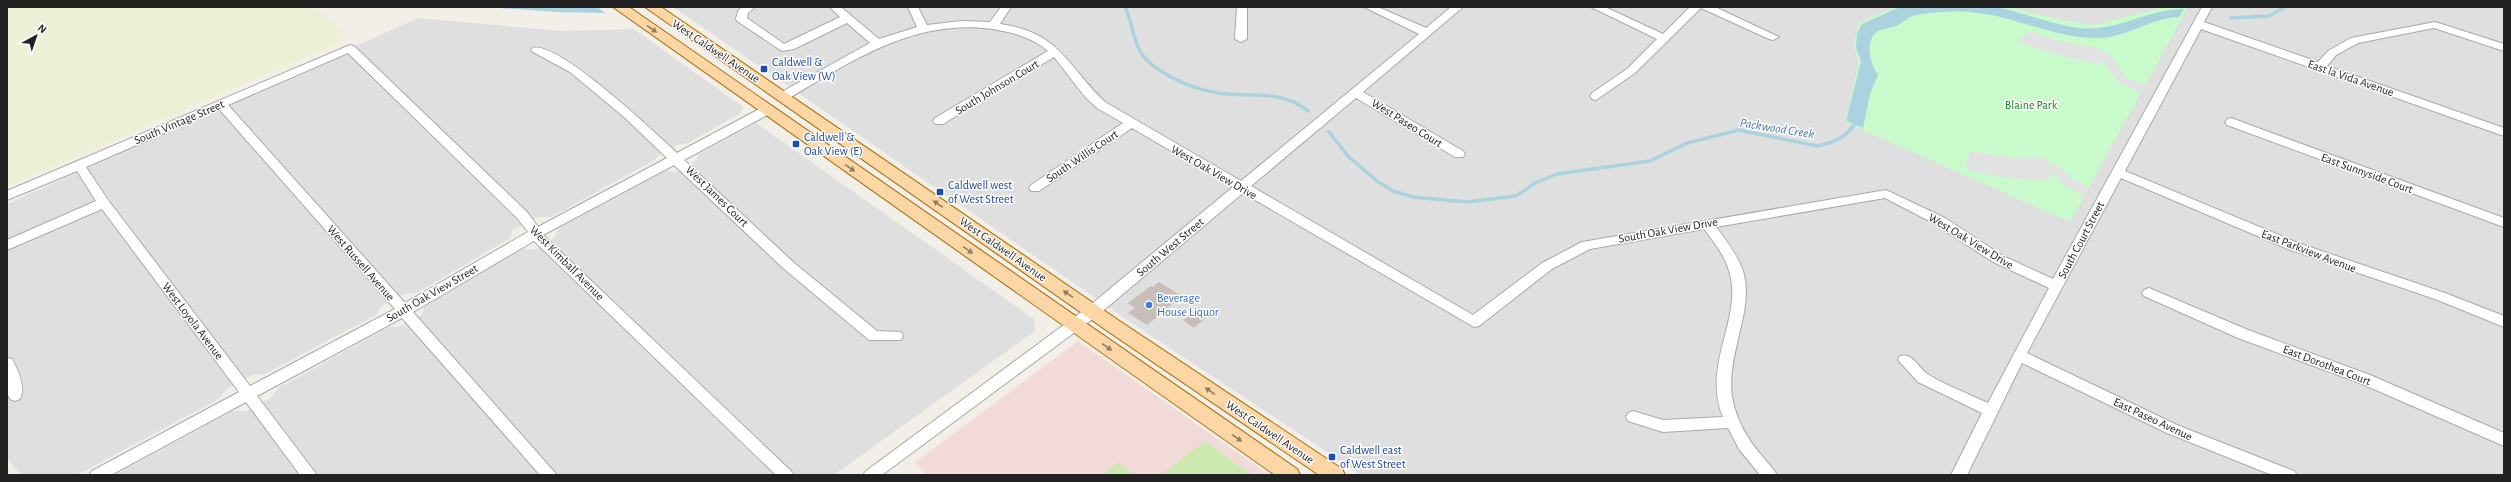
<svg xmlns="http://www.w3.org/2000/svg" width="2511" height="482" viewBox="0 0 2511 482" font-family="'Alegreya Sans',sans-serif">
	<style>
		.residential { fill: #e0dfdf }
		.commercial { fill: #f2dad9 }
		.farmland { fill: #eef0d5 }
		.grass { fill: #cdebb0 }
		.park { fill: #c8facc }
		.parking { fill: #e2e2e2 }
		.water { fill: #aad3df }
		.lines { fill: none; stroke-linecap: round; stroke-linejoin: round }
		.stream { stroke: #aad3df; stroke-width: 3.5 }
		.building { fill: #c7bfb8 }
		.minor-casing { stroke: #a9a9a9; stroke-width: 2 }
		.major-casing { stroke: #a06b00; stroke-width: 2 }
		.minor { fill: #fff; fill-rule: evenodd }
		.major { fill: #fcd6a4; fill-rule: evenodd }
		.oneway { fill: #8f7c63 }
		.transit-dot { fill: #1a4fb4; stroke: #fff; stroke-width: 1.5 }
		.shop-dot { fill: #3f7fe0; stroke: #fff; stroke-width: 1.5 }
		.labels { text-anchor: middle; dominant-baseline: central; stroke-width: 3; stroke-linejoin: round; paint-order: stroke }
		.street-label { font-size: 12px; fill: #222; stroke: #fff }
		.transit-label { font-size: 12px; fill: #164399; stroke: #fff; text-anchor: start }
		.park-label { font-size: 12px; fill: #0c8416; stroke: #fff }
		.shop-label { font-size: 12px; fill: #366cbe; stroke: #fff; text-anchor: start }
		.water-label { font-size: 13px; font-style: italic; fill: #4a7aab; stroke: #fff }
	</style>
	<rect width="100%" height="100%" fill="#f2efe9"/>
	<path class="residential" d="M673,7H2504V475H1361L1123,317Z
		M418,18L562,31L634,29L743,107L741,113L688,143L678,145L658,155L655,160L551,217H539L513,230L510,238L417,293L404,294L382,306L376,315L265,374L252,375L227,389L219,399L77,475H21L7,458V204Z
		M756,123L1034,319L1035,331L834,475H115L233,411H246L272,397L278,388L389,327H399L423,314L424,307L522,249L534,250L554,238L559,228L666,171L676,172L696,160L699,154Z"/>
	<path class="commercial" d="M1078,341L1269,475H928L914,463Z"/>
	<path class="farmland" d="M7,7H314L345,31L339,43L7,187Z"/>
	<path class="grass" d="M1204,441L1252,475H1161Z
		M1117,462L1134,475H1103Z"/>
	<path class="park" d="M1894,7H2008L2062,20L2094,25L2164,7H2188L2070,222L1845,122L1859,61L1853,46L1858,24Z"/>
	<path class="parking" d="M2029,31L2060,41L2098,48L2111,56L2126,77L2145,86L2141,93L2120,83L2102,60L2101,64L2065,57L2018,42Z
		M1970,151L2007,157H2041L2048,162L2059,166L2076,182L2089,188L2084,196L2080,194L2065,186L2054,174L2050,175L2051,179L2049,181L2008,178L1970,171L1966,167Z"/>
	<path class="water" d="M487,7H597L605,13L557,12Z
		M1900,7C1931,7 1964,3 1994,7C2027,12 2066,32 2098,28C2128,25 2153,9 2184,9L2179,17C2151,18 2126,38 2098,38C2056,39 2018,17 1977,13C1957,10 1936,12 1916,15C1906,17 1902,25 1893,27C1888,28 1882,29 1878,31C1864,40 1870,64 1878,75L1870,94L1863,128L1846,121L1861,61L1856,48L1857,33L1862,24Z"/>
	<g class="lines">
		<path class="stream" d="M1125,7C1132,22 1133,39 1141,53C1147,62 1157,69 1166,74C1182,84 1200,90 1218,93C1252,98 1278,88 1308,111
			M2231,18L2269,16L2285,7
			M1329,132L1349,157L1377,181L1393,191L1413,197L1467,202L1516,196L1535,183L1557,174L1650,161L1687,143L1739,130L1817,146C1834,143 1847,137 1856,122"/>
	</g>
	<path class="building" d="M1159,282L1182,296L1147,325L1128,313L1135,308L1128,303L1151,286L1153,287Z
		M1198,308L1209,315L1194,328L1183,320Z"/>
	<g class="lines">
		<defs>
			<path id="minor" d="M742,7H755L748,13L747,18L784,44L840,17L830,7H841L879,39L917,27L908,7H918L927,25L961,21L990,22L1001,7H1011L1000,24C1060,32 1067,66 1105,102L1241,181L1419,34L1364,7H1378L1426,28L1451,7H1463L1363,92L1463,151L1465,154L1463,157H1455L1356,98L1251,186L1473,315L1542,263L1582,242L1886,190L1945,218L2003,256L2053,279L2202,7H2212L2204,22L2318,62L2328,51L2351,38L2435,22L2504,44V51L2434,28L2358,43L2336,55L2327,66L2504,128V136L2201,29L2125,171L2298,243L2445,293L2504,316V327L2435,299L2288,249L2121,178L2027,353L2177,425L2294,471L2297,475H2272L2167,433L2022,363L1967,475H1951L1982,413L1918,382L1898,360L1900,356C1913,352 1919,369 1929,375C1947,386 1969,394 1988,403L2049,288L1993,262L1935,224L1885,198L1716,227C1727,241 1737,255 1743,271C1755,310 1726,353 1732,397C1736,419 1747,439 1762,456C1767,462 1773,468 1777,475H1760L1739,449L1728,428L1663,432L1628,421L1626,417L1628,413L1633,411L1663,420L1723,417C1701,364 1744,318 1729,271C1725,256 1714,242 1704,229L1590,249L1552,269L1479,326L1474,327L1243,193L1098,315L882,475H863L866,471L1088,307L1233,187L1132,128L1039,191H1031L1029,188L1031,185L1123,123L1097,108L1086,98L1054,57L943,124H935L933,121L935,118L1048,51C1033,38 1012,32 992,29C914,18 850,62 786,100H778L776,97L778,94L870,43L847,23L794,49L782,51L737,21L736,19L738,11Z
				M1237,7H1247V39L1241,42L1235,39Z
				M1591,7H1605L1663,34L1690,7H1715L1779,37L1773,40L1769,39L1701,8L1635,73L1596,100L1592,99L1590,96L1592,93L1627,69L1657,39Z
				M350,45L354,46L527,212L538,227L667,158L624,117L570,72L533,52L531,50L533,48C559,41 655,133 677,153L763,107H771L773,110L771,113L684,160L793,262L877,331L901,332L903,336L901,340H869L783,268L674,165L543,235L791,471L794,475H776L534,241L413,312L557,475H540L402,318L257,396L317,475H300L246,402L111,475H89L92,471L239,392L102,209L7,250V240L96,201L77,171L7,200V191ZM348,53L517,218L528,232L405,303L228,105ZM219,109L395,309L250,386L108,200L86,167Z
				M2231,118L2504,218V227L2227,125L2225,122L2227,119Z
				M2149,288L2248,330L2370,375L2504,433V446L2360,383L2238,338L2144,296L2142,293L2144,290Z
				M7,358L12,359C18,370 26,387 20,399L15,401L10,399L8,395Z"/>
			<path id="major" d="M613,7H629L1297,469L1300,475H1275Z
				M645,7H661L1118,320L1342,469L1345,475H1319L1106,330Z"/>
		</defs>
		<use href="#minor" class="minor-casing"/>
		<use href="#major" class="major-casing"/>
		<use href="#minor" class="minor"/>
		<use href="#major" class="major"/>
	</g>
	<defs><path id="oneway-solid" d="M-6-.8H1V-3.2L6.5 0L1 3.2V.8H-6Z"/></defs>
	<g class="oneway">
		<use href="#oneway-solid" transform="translate(652 29) rotate(35)"/>
		<use href="#oneway-solid" transform="translate(850 168) rotate(35)"/>
		<use href="#oneway-solid" transform="translate(938 204) rotate(-145)"/>
		<use href="#oneway-solid" transform="translate(968 250) rotate(35)"/>
		<use href="#oneway-solid" transform="translate(1068 294) rotate(-145)"/>
		<use href="#oneway-solid" transform="translate(1107 347) rotate(35)"/>
		<use href="#oneway-solid" transform="translate(1210 391) rotate(-146)"/>
		<use href="#oneway-solid" transform="translate(1237 438) rotate(35)"/>
	</g>
	<g class="transit-dot">
		<rect x="760" y="65" width="8" height="8" rx="2"/>
		<rect x="792" y="140" width="8" height="8" rx="2"/>
		<rect x="936" y="188" width="8" height="8" rx="2"/>
		<rect x="1328" y="453" width="8" height="8" rx="2"/>
	</g>
	<circle class="shop-dot" cx="1149" cy="305" r="4"/>
	<g class="labels">
		<g class="street-label">
			<text transform="translate(716 51) rotate(34)">West Caldwell Avenue</text>
			<text transform="translate(2351 78) rotate(19)">East la Vida Avenue</text>
			<text transform="translate(997 87) rotate(-31)">South Johnson Court</text>
			<text transform="translate(179 122) rotate(-23)">South Vintage Street</text>
			<text transform="translate(1407 123) rotate(32)">West Paseo Court</text>
			<text transform="translate(1082 156) rotate(-34)">South Willis Court</text>
			<text transform="translate(1214 172) rotate(30)">West Oak View Drive</text>
			<text transform="translate(2367 173) rotate(20)">East Sunnyside Court</text>
			<text transform="translate(717 196) rotate(44)">West James Court</text>
			<text transform="translate(1668 230) rotate(-10)">South Oak View Drive</text>
			<text transform="translate(2081 240) rotate(-62)">South Court Street</text>
			<text transform="translate(1971 241) rotate(31)">West Oak View Drive</text>
			<text transform="translate(1170 247) rotate(-40)">South West Street</text>
			<text transform="translate(1003 249) rotate(35)">West Caldwell Avenue</text>
			<text transform="translate(2309 251) rotate(21)">East Parkview Avenue</text>
			<text transform="translate(361 263) rotate(49)">West Russell Avenue</text>
			<text transform="translate(567 263) rotate(45)">West Kimball Avenue</text>
			<text transform="translate(432 293) rotate(-30)">South Oak View Street</text>
			<text transform="translate(193 321) rotate(53)">West Loyola Avenue</text>
			<text transform="translate(2327 365) rotate(21)">East Dorothea Court</text>
			<text transform="translate(2153 419) rotate(25)">East Paseo Avenue</text>
			<text transform="translate(1270 432) rotate(34)">West Caldwell Avenue</text>
		</g>
		<g class="transit-label">
			<text x="772" y="62">Caldwell &amp;<tspan x="772" dy="14">Oak View (W)</tspan></text>
			<text x="804" y="137">Caldwell &amp;<tspan x="804" dy="14">Oak View (E)</tspan></text>
			<text x="948" y="185">Caldwell west<tspan x="948" dy="14">of West Street</tspan></text>
			<text x="1340" y="450">Caldwell east<tspan x="1340" dy="14">of West Street</tspan></text>
		</g>
		<g class="park-label">
			<text x="2031" y="105">Blaine Park</text>
		</g>
		<g class="shop-label">
			<text x="1157" y="298">Beverage<tspan x="1157" dy="14">House Liquor</tspan></text>
		</g>
		<g class="water-label">
			<text transform="translate(1777 129) rotate(9)">Packwood Creek</text>
		</g>
	</g>
	<rect width="2511" height="482" fill="none" stroke="#222222" stroke-width="16"/>
	<g transform="translate(36 36) rotate(40)" stroke="#ffffff" stroke-width="3" paint-order="stroke">
	<path d="M0-3L7 15L0 10L-7 15Z" fill="#222222"/>
	<text y="-6" font-size="11" font-weight="bold" text-anchor="middle" fill="#222222">N</text>
	</g>
</svg>
